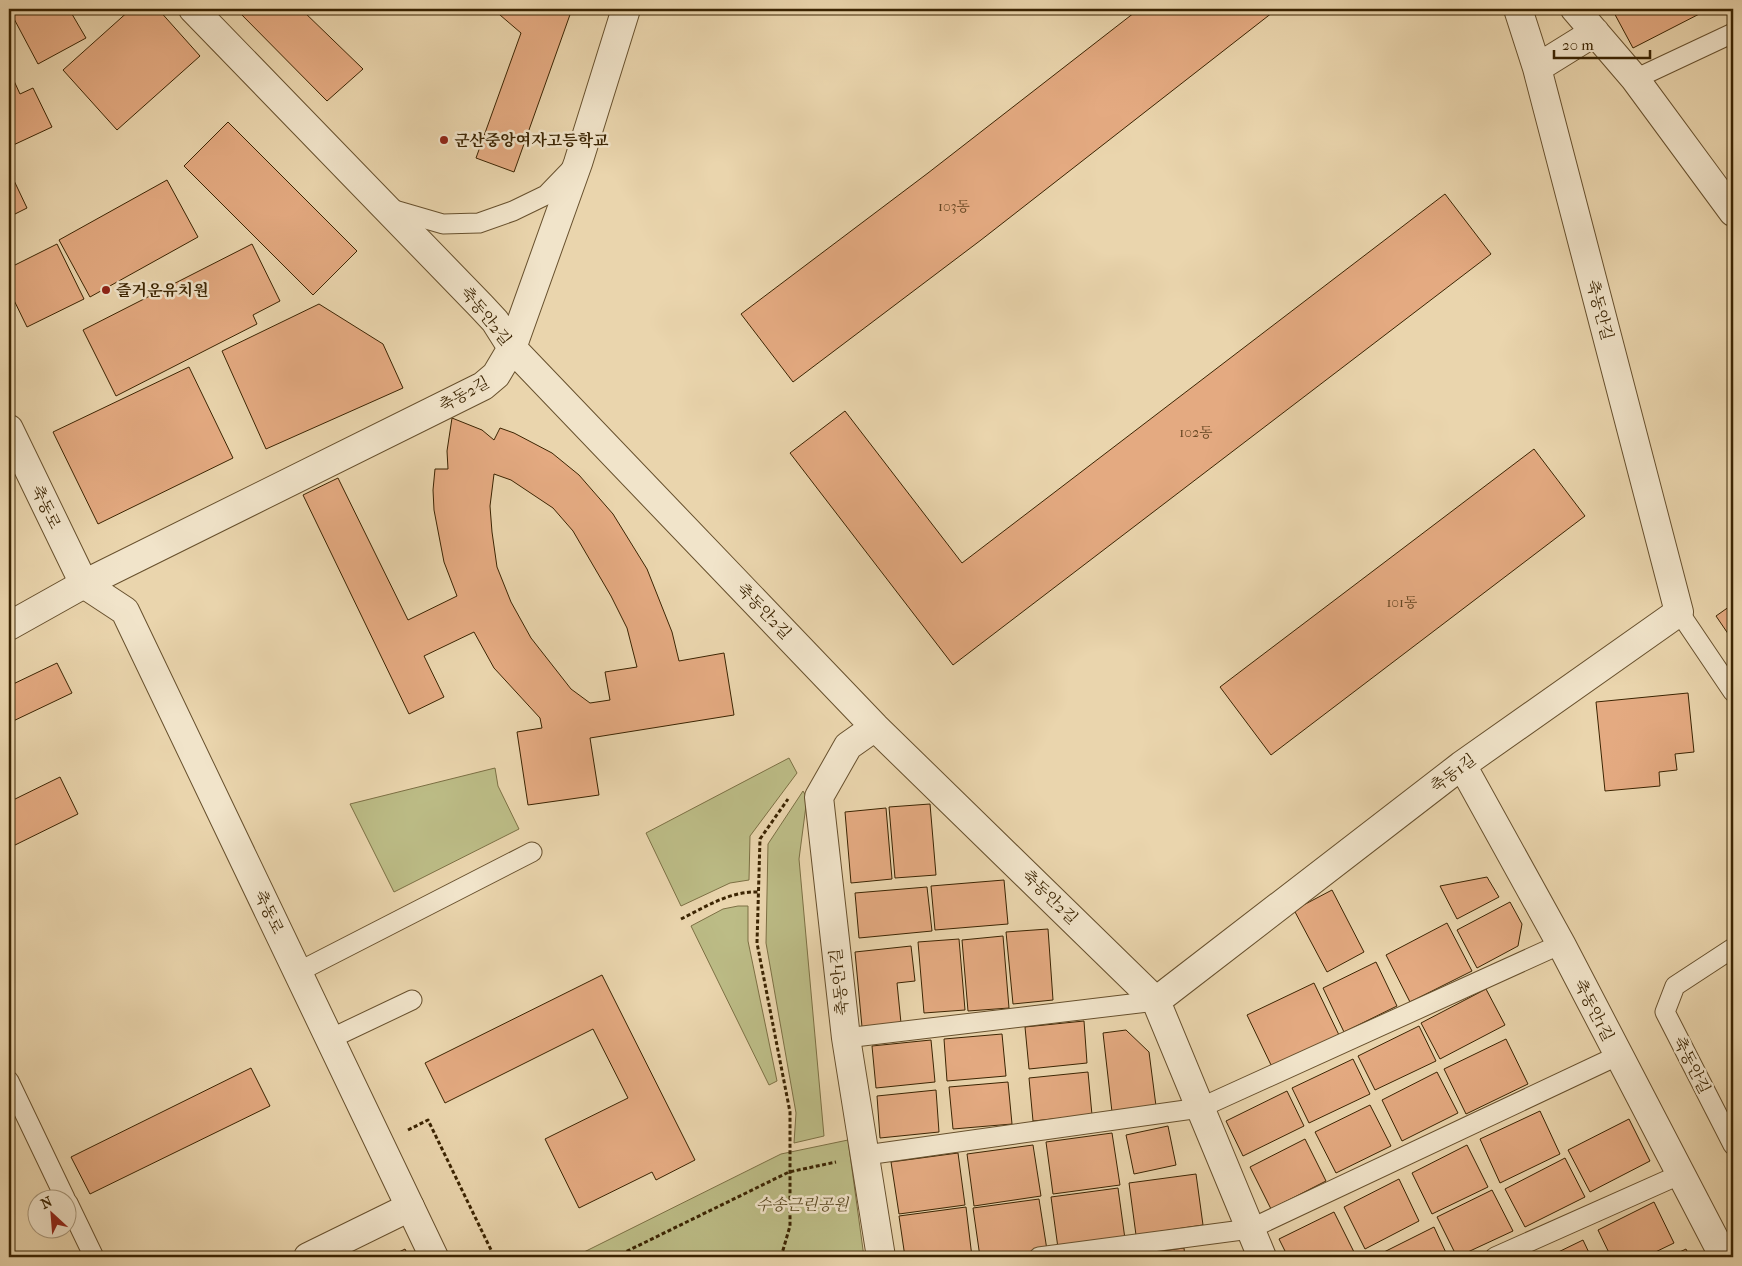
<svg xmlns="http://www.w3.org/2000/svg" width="1742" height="1266" viewBox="0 0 1742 1266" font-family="'IM FELL French Canon','Noto Serif KR',serif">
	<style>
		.green { fill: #bcbc86; stroke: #7c7044 }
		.building { fill: #e4aa81; stroke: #3b2402; fill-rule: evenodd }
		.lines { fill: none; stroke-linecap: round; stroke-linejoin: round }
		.service-casing { stroke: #67502d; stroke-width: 21 }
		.minor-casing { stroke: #67502d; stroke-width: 30 }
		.tertiary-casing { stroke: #67502d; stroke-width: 30 }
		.path { stroke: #3b2402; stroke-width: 3; stroke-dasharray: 4 2.5; stroke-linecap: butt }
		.service { stroke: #f1e4ca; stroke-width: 19 }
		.minor { stroke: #f1e4ca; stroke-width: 28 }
		.tertiary { stroke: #f1e4ca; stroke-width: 28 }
		.poi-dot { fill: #8f2418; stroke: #f1e4ca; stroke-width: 2 }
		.labels { text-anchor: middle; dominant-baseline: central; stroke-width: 5; stroke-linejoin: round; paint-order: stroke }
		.number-label { font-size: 14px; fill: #654622 }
		.poi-label { font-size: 16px; font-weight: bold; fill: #3b2402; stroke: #f1e4ca; text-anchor: start }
		.street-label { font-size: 16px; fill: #3b2402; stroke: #f1e4ca }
		.park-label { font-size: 16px; font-style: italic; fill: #5b4a23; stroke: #f1e4ca }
	</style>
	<rect width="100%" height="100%" fill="#ead5ad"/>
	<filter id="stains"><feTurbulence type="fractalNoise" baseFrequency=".004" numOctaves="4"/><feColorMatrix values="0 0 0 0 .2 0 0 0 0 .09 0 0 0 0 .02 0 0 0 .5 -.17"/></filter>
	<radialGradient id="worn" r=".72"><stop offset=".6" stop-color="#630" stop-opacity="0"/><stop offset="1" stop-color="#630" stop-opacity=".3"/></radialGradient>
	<path class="green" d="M789,758L797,773L750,836L749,880L730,883L681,906L646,833Z
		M495,768L498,786L519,829L394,892L350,804Z
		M803,791L807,798L799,859L824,1136L794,1143L796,1113L766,943L768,844Z
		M738,906H748V941L777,1081L769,1085L691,926L723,909Z
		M848,1140L864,1257H574L781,1154Z"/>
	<path class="building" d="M24,9H69L86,38L38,64L12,15Z
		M131,9H158L200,56L117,130L63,70Z
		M236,9H301L363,69L327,101Z
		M493,9H572L514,172L476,158L521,33Z
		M1139,9H1277L981,240L793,382L741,314L928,173Z
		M1612,9H1709L1633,48Z
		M9,70L20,94L33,88L52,127L9,147Z
		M228,122L357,251L313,295L184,166Z
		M9,170L27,208L9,217Z
		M167,180L198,237L90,297L59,240Z
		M1445,194L1491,254L953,665L790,453L845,411L962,563Z
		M57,244L84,299L27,327L9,290V268Z
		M252,244L280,301L253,315L257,324L116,396L83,330Z
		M319,304L383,344L403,388L266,449L222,351Z
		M189,367L233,458L98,524L53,432Z
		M452,418L482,430L494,440L500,428L514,433L552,453L579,475L613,514L647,569L672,632L679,661L724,653L734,715L590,738L599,795L528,805L517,732L542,728L540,718L494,668L474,632L424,656L444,697L409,714L303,495L338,478L408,620L457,596L444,562L434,510L433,490L435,469H448L447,451ZM494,474L511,480L553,508L573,531L611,596L627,628L637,667L605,672L610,700L590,703L571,689L531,638L511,602L497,567L492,532L490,506Z
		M1534,449L1585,516L1271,755L1220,687Z
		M1733,604V641L1716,616Z
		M57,663L72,693L9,723V686Z
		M1688,693L1694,752L1675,754L1677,770L1659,772L1660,786L1605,791L1596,702Z
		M60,777L78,814L9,848V802Z
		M930,804L936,875L895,878L889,807Z
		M886,808L892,879L851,883L845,812Z
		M1487,877L1499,897L1457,919L1440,886Z
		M1004,880L1008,924L935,930L931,886Z
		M927,887L932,931L859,938L855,893Z
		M1332,890L1364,952L1327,972L1294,910Z
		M1510,902L1522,924L1518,946L1477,968L1457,930Z
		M1447,923L1472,971L1410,1002L1386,955Z
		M1048,929L1053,1000L1013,1004L1006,932Z
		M1003,936L1009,1008L968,1011L962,940Z
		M959,939L965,1010L924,1013L918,942Z
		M911,946L915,981L897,983L901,1023L862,1027L855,952Z
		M1376,962L1397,1006L1344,1032L1323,988Z
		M602,975L695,1160L656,1180L652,1172L579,1208L545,1139L628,1098L593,1029L445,1103L425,1063Z
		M1314,983L1339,1035L1272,1067L1247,1015Z
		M1486,989L1505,1025L1440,1059L1421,1023Z
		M1084,1021L1087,1063L1029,1069L1025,1027Z
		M1419,1026L1436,1061L1375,1090L1358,1056Z
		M1126,1030L1149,1052L1156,1106L1112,1112L1103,1033Z
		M1002,1034L1006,1076L947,1081L944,1039Z
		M1506,1039L1528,1084L1466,1114L1444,1069Z
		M931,1040L935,1082L876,1088L872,1046Z
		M1353,1059L1370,1094L1309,1123L1292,1088Z
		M251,1068L270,1106L90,1194L71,1157Z
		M1088,1072L1092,1115L1033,1121L1029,1078Z
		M1437,1072L1458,1113L1402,1141L1382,1100Z
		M1008,1082L1012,1124L953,1129L949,1087Z
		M936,1090L939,1132L880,1138L877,1096Z
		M1287,1091L1304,1126L1243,1156L1226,1121Z
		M1370,1105L1391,1146L1336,1173L1315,1132Z
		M1540,1111L1560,1154L1500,1183L1480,1139Z
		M1629,1119L1650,1161L1590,1192L1568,1150Z
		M1168,1126L1176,1165L1134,1174L1126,1135Z
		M1112,1133L1120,1185L1053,1194L1046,1142Z
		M1305,1139L1326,1181L1271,1209L1250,1167Z
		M1033,1145L1041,1196L974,1206L967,1154Z
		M1467,1145L1488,1187L1432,1214L1412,1173Z
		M958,1153L965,1205L899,1214L891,1162Z
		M1565,1158L1585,1197L1525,1227L1505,1189Z
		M1196,1174L1203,1225L1136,1235L1129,1183Z
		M1399,1179L1419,1221L1365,1249L1344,1207Z
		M1118,1188L1125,1239L1058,1248L1051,1197Z
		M1492,1190L1513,1231L1457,1257L1437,1217Z
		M1039,1199L1047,1250L998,1257H980L973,1208Z
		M1654,1202L1674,1243L1645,1257H1611L1598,1230Z
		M966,1207L972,1257H905L899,1216Z
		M1334,1212L1355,1254L1347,1257H1288L1279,1239Z
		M1434,1227L1448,1257H1374Z
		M1583,1240L1591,1257H1548Z
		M1184,1248L1185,1257H1118Z
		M405,1249L409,1257H389Z
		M1686,1249L1690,1257H1669Z
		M1232,1253L1233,1257H1201Z"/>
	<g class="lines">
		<defs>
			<path id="service" d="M1635,79L1733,33
				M388,208L443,224L479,223L513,211L546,195L573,167
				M1679,612L1733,692
				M1733,948L1675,986L1665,1012L1733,1145
				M298,972L532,852
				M846,1038L1156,1001
				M330,1039L412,1000
				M9,1081L65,1198
				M866,1155L1200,1108L1561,944
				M68,1203L94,1257
				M1039,1257L1250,1229L1617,1056
				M1495,1257L1679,1175"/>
			<path id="minor" d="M193,9L481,306L495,321L512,348L875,727L1156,1001L1262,1257
				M1575,9L1635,79L1733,212
				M1537,68L1595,32
				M9,626L84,584L483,386L496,375L512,348L578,163L626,9
				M875,727L848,746L819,797L846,1038L881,1257
				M1462,765L1561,944L1724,1257
				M1156,1001L1462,765L1679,612L1537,68L1518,9
				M308,1257L410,1207"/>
			<path id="tertiary" d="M9,429L84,584L125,611L434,1257"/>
		</defs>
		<use href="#service" class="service-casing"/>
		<use href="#minor" class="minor-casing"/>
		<use href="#tertiary" class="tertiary-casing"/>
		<path class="path" d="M681,919C705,907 730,891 758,892
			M408,1130L428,1120L494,1256
			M624,1253L642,1257
			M492,1257H511
			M615,1257L789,1172L836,1162
			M781,1257L790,1226V1112L757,943L760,839L788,799"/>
		<use href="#service" class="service"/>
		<use href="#minor" class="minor"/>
		<use href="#tertiary" class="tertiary"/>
	</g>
	<g class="poi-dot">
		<circle cx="444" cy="140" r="5"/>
		<circle cx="106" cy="290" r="5"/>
	</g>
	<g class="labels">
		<g class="number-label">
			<text x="954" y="206">103동</text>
			<text x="1196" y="432">102동</text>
			<text x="1402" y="602">101동</text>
		</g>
		<g class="poi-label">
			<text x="454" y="140">군산중앙여자고등학교</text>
			<text x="116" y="290">즐거운유치원</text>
		</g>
		<g class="street-label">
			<text transform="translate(1600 310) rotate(75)">축동안길</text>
			<text transform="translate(486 316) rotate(51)">축동안2길</text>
			<text transform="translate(464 394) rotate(-29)">축동2길</text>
			<text transform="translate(46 507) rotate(64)">축동로</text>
			<text transform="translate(764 611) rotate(46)">축동안2길</text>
			<text transform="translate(1453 773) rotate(-37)">축동1길</text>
			<text transform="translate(1050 897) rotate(44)">축동안2길</text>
			<text transform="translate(269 912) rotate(64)">축동로</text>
			<text transform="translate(839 982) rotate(-96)">축동안1길</text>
			<text transform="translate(1594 1010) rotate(63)">축동안1길</text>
			<text transform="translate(1692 1065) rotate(63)">축동안길</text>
		</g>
		<g class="park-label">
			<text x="802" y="1204">수송근린공원</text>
		</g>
	</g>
	<rect width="1742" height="1266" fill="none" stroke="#ead5ad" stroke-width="30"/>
	<rect x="10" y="10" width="1722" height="1246" fill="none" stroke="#3b2402" stroke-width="2.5"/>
	<rect x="15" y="15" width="1712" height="1236" fill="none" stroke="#3b2402"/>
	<g transform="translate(52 1214) rotate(334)"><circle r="24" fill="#f1e4ca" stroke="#a8977a"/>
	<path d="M0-4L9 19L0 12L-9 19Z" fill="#8f2418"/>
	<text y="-8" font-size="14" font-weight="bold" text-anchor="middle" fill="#3b2402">N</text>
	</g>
	<path d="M1554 50v8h96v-8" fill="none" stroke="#3b2402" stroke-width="2.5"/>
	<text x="1562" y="50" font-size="15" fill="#3b2402" stroke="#f1e4ca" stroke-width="4" paint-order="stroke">20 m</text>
	<rect width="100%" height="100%" filter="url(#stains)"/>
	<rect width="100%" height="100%" fill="url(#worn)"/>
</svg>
